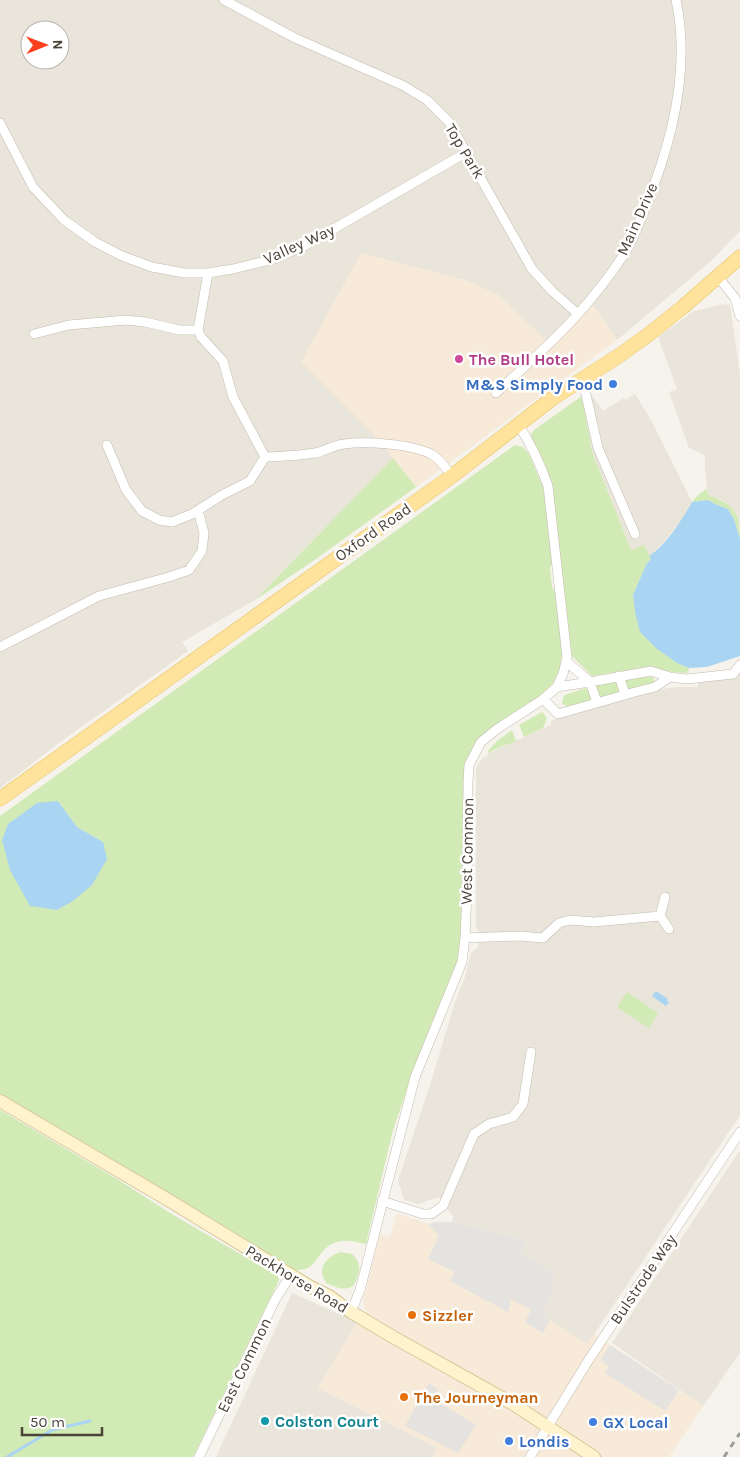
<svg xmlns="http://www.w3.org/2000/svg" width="740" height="1457" viewBox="0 0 740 1457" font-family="Karla,sans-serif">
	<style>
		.residential { fill: #eae5da; fill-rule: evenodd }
		.commercial { fill: #f7ead8 }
		.green { fill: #d2eab5; fill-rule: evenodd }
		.parking { fill: #e5e3e0 }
		.water { fill: #a9d4f2 }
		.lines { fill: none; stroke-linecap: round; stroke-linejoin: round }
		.stream { stroke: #a9d4f2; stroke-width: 3 }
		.minor-casing { stroke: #c2bbae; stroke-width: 10 }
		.secondary-casing { stroke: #d6c79b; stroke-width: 14 }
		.primary-casing { stroke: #e6c16a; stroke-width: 15 }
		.minor { stroke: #fff; stroke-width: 9 }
		.secondary { stroke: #fff3cd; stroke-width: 12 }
		.primary { stroke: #ffe39c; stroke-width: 14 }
		.rail { stroke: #9a9a9a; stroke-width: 3; stroke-dasharray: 6 6; stroke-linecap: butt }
		.hotel-dot { fill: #d1479c; stroke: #fff; stroke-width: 2 }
		.shop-dot { fill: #3f7fe0; stroke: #fff; stroke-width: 2 }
		.food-dot { fill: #e8710a; stroke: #fff; stroke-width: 2 }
		.culture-dot { fill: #0f9aa8; stroke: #fff; stroke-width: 2 }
		.labels { text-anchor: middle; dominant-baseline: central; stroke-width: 5; stroke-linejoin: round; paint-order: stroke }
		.street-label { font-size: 16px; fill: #4b4439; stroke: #fff }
		.hotel-label { font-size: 16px; font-weight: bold; fill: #b23c85; stroke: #fff; text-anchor: start }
		.shop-label { font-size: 16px; font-weight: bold; fill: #366cbe; stroke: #fff; text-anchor: start }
		.food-label { font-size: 16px; font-weight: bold; fill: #c56008; stroke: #fff; text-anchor: start }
		.culture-label { font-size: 16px; font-weight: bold; fill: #0d838f; stroke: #fff; text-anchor: start }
	</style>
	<rect width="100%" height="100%" fill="#f6f3ec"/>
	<path class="residential" d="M0,0H740V231L711,261L617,340L593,305L553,347L498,295L468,281L361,253L374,435L393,458L255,600L182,642L188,651L63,740L0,788ZM30,30H60V60H30Z
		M724,304L730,305L740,373V527L736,513L724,501L708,495L705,469V455L689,448L669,392L677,389L658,337L694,311Z
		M589,391L603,411L624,398L626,400L635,394L651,420L692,502L680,523L654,552L649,556L644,545L631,550L592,452L582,396Z
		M740,666V1115L587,1345L550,1320L545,1315V1307L554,1291L553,1287L521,1253L526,1240L452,1222L453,1217L439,1197L418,1204L404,1200L398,1180L430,1085L455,1002L465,977L471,953L478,947L480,932L476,928V767L482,759L493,751L551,725V721L569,713L628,696L674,687H698V683L738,673Z
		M740,1150V1353L703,1406L612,1343Z
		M292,1293L357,1322L318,1388L438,1448L433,1457H216Z"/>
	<path class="commercial" d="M361,253L468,281L498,295L553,347L593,305L617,340L416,487L374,435L301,362Z
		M397,1213L428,1224L435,1222H452L526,1240L521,1253L556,1275L551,1283L554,1291L545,1307V1315L547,1318L587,1344L594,1334L703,1406L669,1457H433L437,1447L318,1388L357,1322L368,1323L363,1302L380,1235L390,1237Z"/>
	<path class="green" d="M582,396L592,452L631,550L644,545L651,559L646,565L633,595L677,663L689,668L688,673L671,672L648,667L592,676L572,656L552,489L532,441L531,434L534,430Z
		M515,445L523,447L529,454L543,487L554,557L550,568L552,587L559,599L562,653L560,667L557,676L553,683L540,697L495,726L473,748L465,764L464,902L458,958L452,976L412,1075L393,1130L366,1244C357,1242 346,1239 337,1242C315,1248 320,1272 295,1270L173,1198L0,1094V816ZM58,801L77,827L103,842L57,910Z
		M393,458L416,487L316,559L255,600Z
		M707,489L708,495C733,504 740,511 740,539L734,519L728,509L715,504L708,500L692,502L699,494Z
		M638,677H652L654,679L655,684L627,692L624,678Z
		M618,681L619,693L602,698L599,697L595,686L596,684Z
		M585,688L591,692L592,698L591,701L567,707L562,703L563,698L565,695Z
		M542,712L547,718L543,728L524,737L519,725Z
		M512,730L516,741L493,750L489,754L488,751L497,741Z
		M627,992L658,1013L649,1028L617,1007Z
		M0,1110L117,1179L170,1213L278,1276L279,1280L193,1457H0Z
		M340,1252L352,1254C363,1264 360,1274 353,1286C344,1291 338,1288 329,1284H327C316,1269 325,1258 340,1252Z"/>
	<path class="parking" d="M435,1222H452L526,1240L521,1253L556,1275L551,1283L554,1291L545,1307V1315L550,1320L543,1333L525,1322L531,1310L511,1299L508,1312L450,1281L455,1272L428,1259L439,1236L428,1224Z
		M610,1345L679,1390L665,1411L605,1373L609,1366L600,1360Z
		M429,1383L438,1389L433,1399L476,1425L458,1453L405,1426Z"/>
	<path class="water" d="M708,500L715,504L728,509L734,519L740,539V656L707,667L689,668L677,663L657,649L640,632L635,612L633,595L646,565L651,559L649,556C666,545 682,520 692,502Z
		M58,801L77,827L103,842L107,859L92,885L73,901L57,910L30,906L10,870L2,840L8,824L37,803Z
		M656,991L668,999L667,1001L669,1002L666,1006L652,996Z"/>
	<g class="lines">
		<path class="stream" d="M7,1457L52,1430L90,1421"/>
		<defs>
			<path id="minor" d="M224,0L295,38L404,86L427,100L449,122L532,269L552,291L578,314
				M0,123L33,187L64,220L95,242L122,256L152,267L184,273H208L233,269L274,259L304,246L467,152
				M718,277L735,298L740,316
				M198,330L201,337L223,361L233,397L265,457C282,456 298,456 315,453C325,451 334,445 344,444C366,441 411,444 431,454C440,459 446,468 452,476
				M198,330L208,273
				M34,334L69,325L126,320L145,322L179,330H198
				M580,380L585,390L598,448L635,534
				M496,393C524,367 553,342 578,314C595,295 611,274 625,253C633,240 639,223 645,208C672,143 691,70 676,0
				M107,445L126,490L142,511L159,520L172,522L192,514L222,495L250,481L265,457
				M0,647L99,596L169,577L189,570L202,551L204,533L198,510
				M566,661L590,682L651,671L670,677L687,679L733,674L740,665
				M619,676L625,694
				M557,687L590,682L597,702
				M543,699L558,714L635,692L655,687L670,677
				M660,916L669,929
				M465,938L520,936L543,938L559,923L570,920L594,922L660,916L665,897
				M382,1201L423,1214H431L443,1206L474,1134L489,1124L513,1117L523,1104L531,1052
				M351,1312L360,1290L415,1077L462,962L465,938L467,890L468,782L469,765L481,742L497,729L542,700L557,687L563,674L567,657L548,486C540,463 531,444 518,424
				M199,1457L276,1298L291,1275
				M530,1457L548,1426L588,1361L740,1132"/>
			<path id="secondary" d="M0,1101L170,1201L309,1286L329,1296L351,1312L393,1337L513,1404L594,1457"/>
			<path id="primary" d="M0,799L452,476L553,398L617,357L648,335L683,307L740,257"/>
		</defs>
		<use href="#minor" class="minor-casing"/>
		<use href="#secondary" class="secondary-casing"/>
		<use href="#primary" class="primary-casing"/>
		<use href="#minor" class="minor"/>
		<use href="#secondary" class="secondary"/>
		<use href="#primary" class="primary"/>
		<path class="rail" d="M724,1457L740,1433"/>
	</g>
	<circle class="hotel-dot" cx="459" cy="359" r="5"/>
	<g class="shop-dot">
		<circle cx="613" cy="384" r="5"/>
		<circle cx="593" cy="1422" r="5"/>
		<circle cx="509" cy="1441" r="5"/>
	</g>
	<g class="food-dot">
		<circle cx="412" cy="1315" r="5"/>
		<circle cx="404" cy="1397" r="5"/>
	</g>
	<circle class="culture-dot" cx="265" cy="1421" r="5"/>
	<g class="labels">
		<g class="street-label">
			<text transform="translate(465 151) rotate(59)">Top Park</text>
			<text transform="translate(637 219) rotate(-66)">Main Drive</text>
			<text transform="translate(299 244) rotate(-24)">Valley Way</text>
			<text transform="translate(373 532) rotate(-35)">Oxford Road</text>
			<text transform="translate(467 851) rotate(-89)">West Common</text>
			<text transform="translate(297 1279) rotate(31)">Packhorse Road</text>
			<text transform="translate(643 1279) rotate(-56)">Bulstrode Way</text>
			<text transform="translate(244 1365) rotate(-64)">East Common</text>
		</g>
		<g class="hotel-label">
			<text x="469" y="359">The Bull Hotel</text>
		</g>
		<g class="shop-label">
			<text x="603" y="384" text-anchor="end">M&amp;S Simply Food</text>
			<text x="603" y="1422">GX Local</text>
			<text x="519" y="1441">Londis</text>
		</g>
		<g class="food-label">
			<text x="422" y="1315">Sizzler</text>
			<text x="414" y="1397">The Journeyman</text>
		</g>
		<g class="culture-label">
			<text x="275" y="1421">Colston Court</text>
		</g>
	</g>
	<g transform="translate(45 45) rotate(89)"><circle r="24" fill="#ffffff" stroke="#b7b4b0"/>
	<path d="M0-4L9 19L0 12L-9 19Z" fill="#fc3f1d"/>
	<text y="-8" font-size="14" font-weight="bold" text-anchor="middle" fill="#4b4439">N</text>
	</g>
	<path d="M22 1427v8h80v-8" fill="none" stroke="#4b4439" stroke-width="2.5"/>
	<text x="30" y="1427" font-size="15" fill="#4b4439" stroke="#ffffff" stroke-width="4" paint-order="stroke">50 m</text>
</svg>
